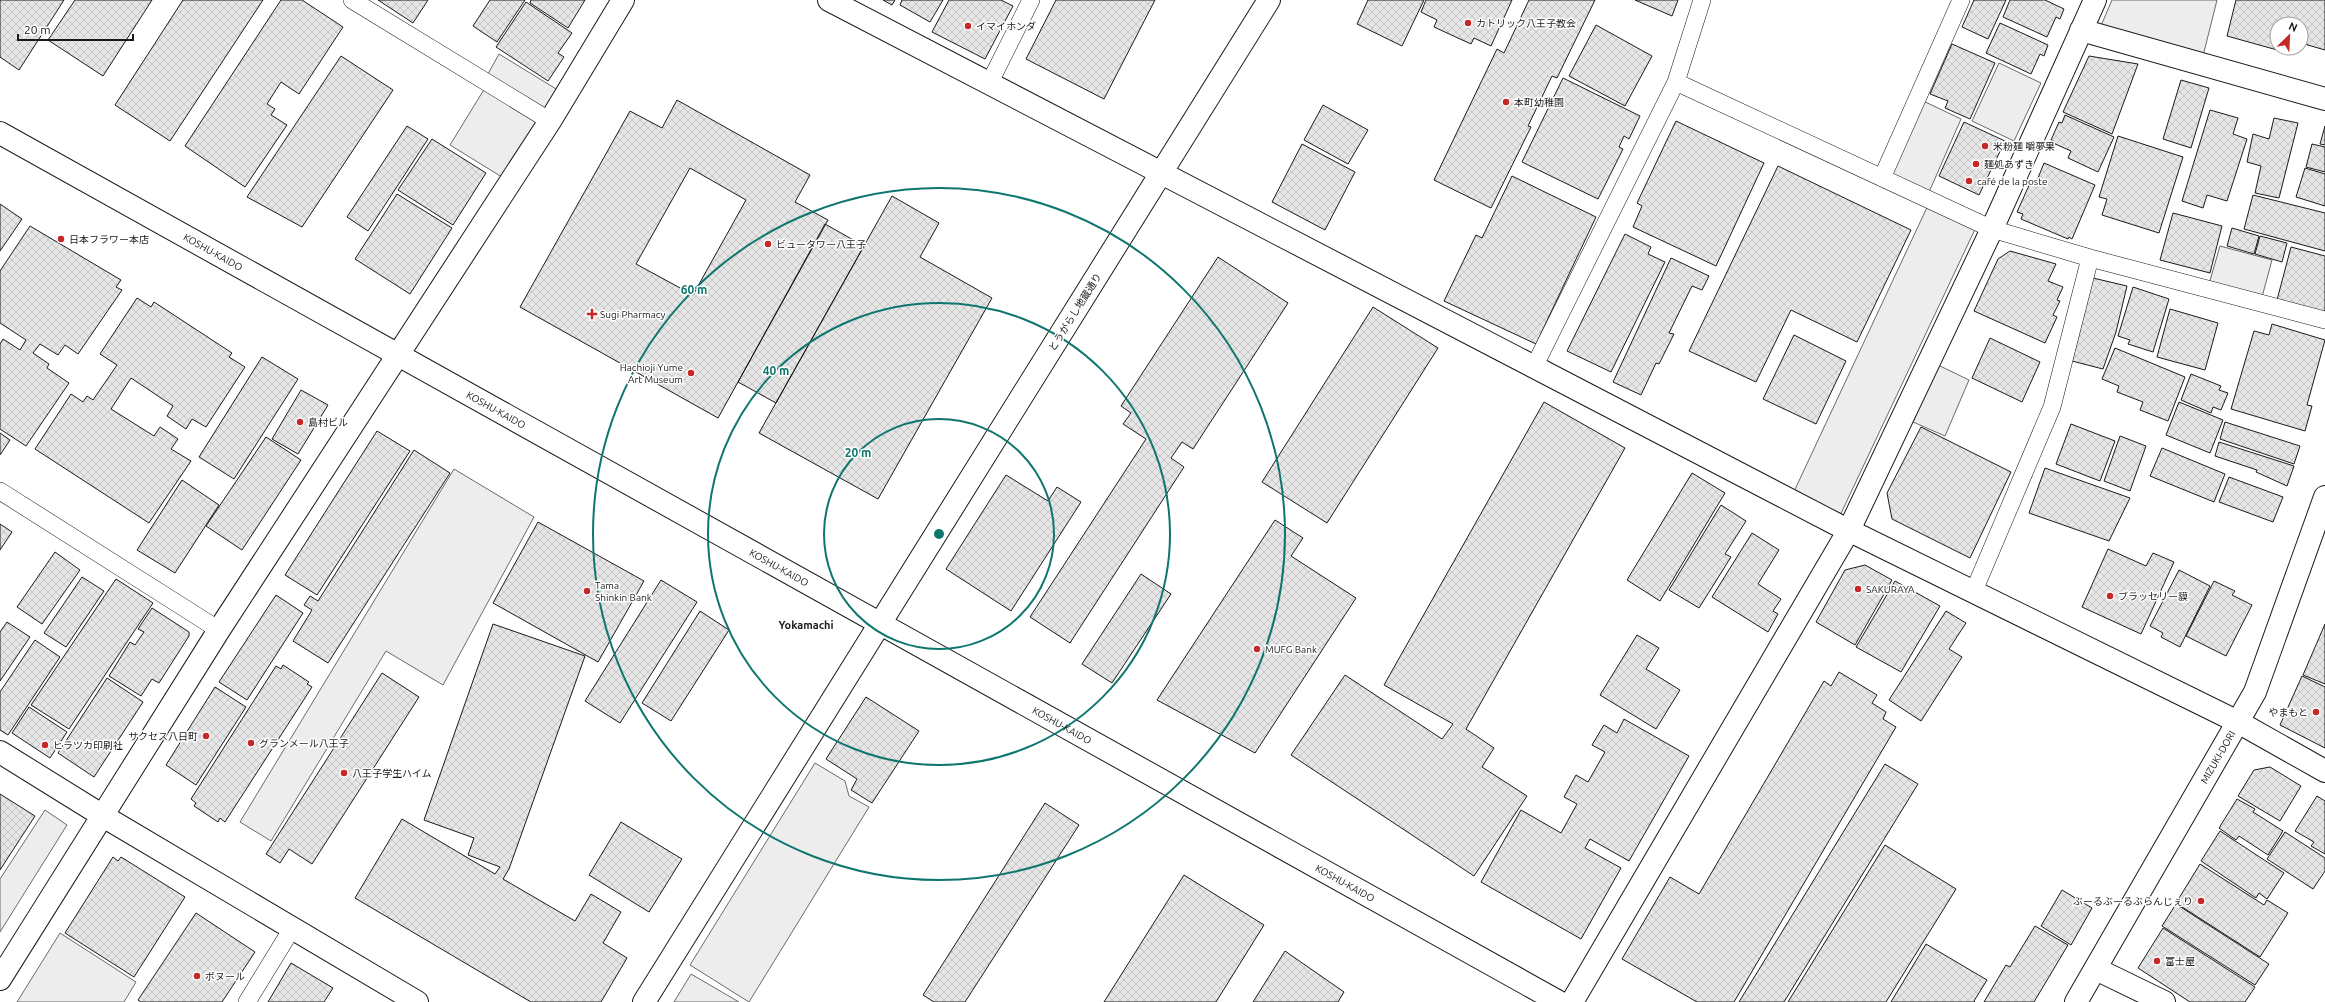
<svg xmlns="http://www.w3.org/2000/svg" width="2325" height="1002" viewBox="0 0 2325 1002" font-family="Ubuntu,'Noto Sans JP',sans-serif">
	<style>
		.parking { fill: #ededed; stroke: #6a6a6a }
		.building { fill: url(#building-cross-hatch); stroke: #1a1a1a; fill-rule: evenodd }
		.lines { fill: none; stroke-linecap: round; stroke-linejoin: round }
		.lane-casing { stroke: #1a1a1a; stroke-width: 18 }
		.street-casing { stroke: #1a1a1a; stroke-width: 24 }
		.secondary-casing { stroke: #1a1a1a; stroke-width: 24 }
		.highway-casing { stroke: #1a1a1a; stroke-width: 24 }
		.lane { stroke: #fff; stroke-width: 17 }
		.street { stroke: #fff; stroke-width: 22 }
		.secondary { stroke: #fff; stroke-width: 22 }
		.highway { stroke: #fff; stroke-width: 22 }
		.ring { fill: none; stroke: #0f766e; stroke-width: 2 }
		.poi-dot { fill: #c62828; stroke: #fff; stroke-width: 1.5 }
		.labels { text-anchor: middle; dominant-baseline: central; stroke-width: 3; stroke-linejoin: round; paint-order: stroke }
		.poi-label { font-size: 10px; fill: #1a1a1a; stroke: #fff; text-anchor: start }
		.street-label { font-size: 10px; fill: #1a1a1a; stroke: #fff }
		.neighbourhood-label { font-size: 11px; font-weight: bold; fill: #1a1a1a; stroke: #fff }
		.centre { fill: #0f766e; stroke: #fff; stroke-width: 2 }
		.ring-label { font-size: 12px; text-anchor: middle; font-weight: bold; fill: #0f766e; stroke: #fff; stroke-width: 3; stroke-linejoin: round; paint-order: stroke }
	</style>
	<defs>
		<pattern id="building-cross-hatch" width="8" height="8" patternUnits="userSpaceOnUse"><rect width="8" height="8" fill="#e6e6e6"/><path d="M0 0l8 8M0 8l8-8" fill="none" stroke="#c5c5c5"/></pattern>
	</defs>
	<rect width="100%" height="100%" fill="#fff"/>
	<path class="parking" d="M2112,0H2217L2201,64L2097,35Z
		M499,54L566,95L510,182L450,145L488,83L484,81Z
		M1999,63L2041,83L2014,141L1972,121Z
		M1917,98L1961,119L1926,199L1882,178Z
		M1930,201L1978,223L1836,524L1790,500Z
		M2220,246L2272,260L2262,297L2209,284Z
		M1938,365L1969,380L1945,436L1913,422Z
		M454,469L534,517L443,685L386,651L271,841L240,822Z
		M815,763L845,781L849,796L869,807L749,1002L690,965Z
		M45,810L67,825L0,932V879Z
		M60,933L136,982L124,1002H17Z
		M691,974L739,1002H674Z"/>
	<path class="building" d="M0,0H64L19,70L0,57Z
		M75,0H152L103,76L48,40Z
		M183,0H263L170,141L115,105Z
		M281,0H302L343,27L299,94L281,82L267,104L275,109L271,115L287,125L245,187L185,146Z
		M378,0H428L413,23Z
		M490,0H525L497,42L473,26Z
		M531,0H585L568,28L530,3Z
		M883,0H895L892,5Z
		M902,0H943L930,22L900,5Z
		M949,0H1001L1013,6L985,59L932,32Z
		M1056,0H1155L1104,99L1026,59Z
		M1368,0H1424L1402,46L1357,24Z
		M1426,0H1512L1491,46L1474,38L1471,44L1434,27L1437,20L1421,12Z
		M1529,0H1595L1557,78L1552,76L1528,126L1531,127L1491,208L1434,180L1497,49L1504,53Z
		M1635,0H1678L1672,16Z
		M1974,0H2006L1988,39L1962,27Z
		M2010,0H2045L2064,9L2060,19L2056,17L2047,37L2003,17Z
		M2236,0H2325V50L2301,43V24H2277V48H2290L2288,53L2227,36Z
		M526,2L572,33L558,53L564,57L548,81L496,47Z
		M2000,23L2048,45L2044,56L2040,54L2031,74L1986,53Z
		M1596,25L1652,56L1625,106L1569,76Z
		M1952,44L1995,63L1970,119L1945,108L1948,101L1930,94Z
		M341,56L393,90L302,227L247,197Z
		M2089,56L2138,64L2112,134L2063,112Z
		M1563,78L1640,116L1629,139L1624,136L1619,147L1623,149L1598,199L1522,162Z
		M2181,80L2209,88L2191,148L2163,139Z
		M677,100L810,175L795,202L828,220L718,418L520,307L630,111L662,128ZM690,168L746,200L693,295L636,264Z
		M1323,105L1368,130L1348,164L1304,140Z
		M2210,110L2238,118L2233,134L2247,139L2227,201L2207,195L2203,208L2182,201Z
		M2065,115L2114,137L2098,172L2068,158L2071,151L2053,143L2054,141L2051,140L2059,122L2062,123Z
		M2274,118L2298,123L2279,198L2255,193L2261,166L2247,162L2253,134L2269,139Z
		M1676,121L1764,163L1716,266L1633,227L1642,206L1637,203Z
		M1964,122L2005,141L1979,195L1939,176Z
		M407,126L428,139L368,231L347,217Z
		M2325,126V145L2320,144Z
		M2118,136L2183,157L2159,233L2102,215L2107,199L2099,197Z
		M432,139L486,173L453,225L398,190Z
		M1302,144L1355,172L1325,230L1272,202Z
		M2312,144L2325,147V172L2306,167Z
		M2044,163L2095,185L2072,239L2069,237L2068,239L2021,219L2023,214L2017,212L2031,181L2036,183Z
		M1778,166L1911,230L1857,342L1791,310L1756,382L1689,351Z
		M2305,168L2325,174V206L2296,197Z
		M1512,176L1596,217L1536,344L1444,301L1476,235L1482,238Z
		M397,194L452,228L410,294L355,259Z
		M2253,195L2325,213V251L2244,229Z
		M892,196L939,223L920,257L992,298L878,499L759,433Z
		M0,204L22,219L0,251Z
		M2173,213L2222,226L2210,273L2160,260Z
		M825,224L864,246L776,403L738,382Z
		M30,226L121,280L116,287L122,290L78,354L65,345L58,355L40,344L33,353L49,364L47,368L69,383L26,446L0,429V344L3,339L20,350L26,340L0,323V271Z
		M2232,228L2259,236L2254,254L2227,246Z
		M1625,234L1651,247L1648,254L1665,262L1611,372L1567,351Z
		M2260,236L2287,243L2282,262L2255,254Z
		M2291,247L2325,256V312L2277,300Z
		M2010,251L2056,264L2048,281L2063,287L2057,300L2060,301L2053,315L2057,317L2045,343L1974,311L1998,259Z
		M1218,257L1288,303L1193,449L1182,442L1171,458L1184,467L1070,643L1030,617L1146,439L1123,424L1131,413L1121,406Z
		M1671,258L1709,276L1702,290L1692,286L1669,333L1674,334L1659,364L1656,363L1641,395L1613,382Z
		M2093,278L2127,286L2116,332L2103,369L2072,361Z
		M2133,287L2169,299L2153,352L2128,344L2130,340L2118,336Z
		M137,298L151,307L154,302L232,353L229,357L245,367L206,427L192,419L186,429L167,416L173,406L131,378L111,409L154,436L160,427L178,439L171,449L191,461L149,523L35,449L71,394L83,402L87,396L93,400L117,365L100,354Z
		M1373,307L1438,348L1327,523L1262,482Z
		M2170,309L2218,323L2205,370L2157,357Z
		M2272,324L2325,340L2307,405L2312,406L2305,431L2231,409L2254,331L2269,335Z
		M1794,335L1846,361L1816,424L1763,399Z
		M1990,338L2040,362L2022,402L1972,378Z
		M2115,348L2185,377L2168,421L2140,410L2143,402L2117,392L2119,386L2102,379Z
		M262,357L298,379L234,479L199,457Z
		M2191,374L2221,386L2219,390L2228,393L2221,410L2213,407L2211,413L2181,400Z
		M301,390L328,405L298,454L272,439Z
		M1544,402L1625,448L1466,729L1494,748L1482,767L1527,796L1474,876L1291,755L1345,675L1442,739L1453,724L1384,685Z
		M2179,402L2223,420L2210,453L2166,435Z
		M2225,422L2300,446L2294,464L2220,439Z
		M2071,424L2115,441L2100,481L2056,464Z
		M1921,427L2011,472L1970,558L1892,519L1887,493Z
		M377,431L410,451L317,595L285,575Z
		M0,433L10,440L0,455Z
		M2120,436L2146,446L2130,491L2104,481Z
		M266,437L301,460L242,550L206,526Z
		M2219,442L2294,466L2287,486L2256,472L2257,470L2215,456Z
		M2162,448L2225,474L2214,502L2150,476Z
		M414,450L450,473L328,663L293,641L312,610L304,605L310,596L318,601Z
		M2045,468L2130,498L2109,541L2029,513Z
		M1692,473L1725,493L1660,601L1627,580Z
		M1006,475L1048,501L1057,487L1081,502L1011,611L946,569Z
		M2229,477L2283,497L2273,522L2219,502Z
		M182,480L219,505L175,573L137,550Z
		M1721,505L1746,521L1725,554L1731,557L1699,608L1669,590Z
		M1275,520L1303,538L1291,556L1356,598L1255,753L1157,700Z
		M538,522L644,581L598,662L493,603Z
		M0,524L12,532L0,550Z
		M1752,533L1779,550L1758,584L1781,599L1773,611L1778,614L1768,632L1712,597Z
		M2108,549L2146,566L2153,553L2174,562L2141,634L2082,607Z
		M55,552L80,570L42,624L17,607Z
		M1865,565L1892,580L1855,645L1816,622L1845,570Z
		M2179,570L2210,586L2180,647L2161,637L2163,633L2150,626Z
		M1141,574L1171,594L1112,683L1082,664Z
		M82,577L104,591L66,647L44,633Z
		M116,579L153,603L69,729L31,705Z
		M661,580L697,602L620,723L585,701Z
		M1895,581L1940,606L1901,672L1856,647Z
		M2214,581L2235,591L2232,595L2252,605L2226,656L2186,636Z
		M276,595L303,613L247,700L219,682Z
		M152,608L189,632V636L159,683L152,679L141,696L109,676L130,642L135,645L144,632L138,629Z
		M700,611L729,630L671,721L642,703Z
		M1946,611L1966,623L1949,649L1962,657L1921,721L1889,700Z
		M7,622L30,637L0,681V632Z
		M493,624L585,656L509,869L503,879L575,921L591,894L621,912L603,943L627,958L601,1002H531L355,898L402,819L495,874L500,867L468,855L474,838L424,820Z
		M2325,624V684L2303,675Z
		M1637,635L1659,648L1646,669L1680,690L1656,729L1600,695Z
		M35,640L60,657L8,735L0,730V692Z
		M283,665L309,682L307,684L312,687L225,822L220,818L218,822L194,806L196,803L191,799L276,666L281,669Z
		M1839,672L1877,695L1872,703L1886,712L1883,719L1896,727L1734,1002H1697L1622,959L1670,877L1699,894L1824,681L1831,686Z
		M382,673L419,697L312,864L289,849L280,863L266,854Z
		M2302,676L2325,687V748L2280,725Z
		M107,678L143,702L94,777L58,753Z
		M215,687L246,707L196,785L166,765Z
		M866,697L919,731L872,803L851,790L857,779L826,759Z
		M29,707L67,732L50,758L12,733Z
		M1624,719L1689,756L1629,861L1590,839L1585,848L1621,868L1581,939L1481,882L1521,810L1561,833L1577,804L1564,797L1576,775L1588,782L1605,752L1592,745L1604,725L1617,733Z
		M1885,764L1918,784L1784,1002H1739Z
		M2270,767L2301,786L2280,821L2238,796L2254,770Z
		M0,794L35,816L0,870Z
		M2317,796L2325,801V854L2311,846L2314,842L2295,831Z
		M2237,799L2255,809L2253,812L2283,831L2268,855L2239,836L2236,840L2219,828Z
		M1045,803L1079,825L965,1002H934L923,995Z
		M621,822L682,859L649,912L589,875Z
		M2220,831L2284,873L2267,899L2259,893L2256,898L2201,861Z
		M2285,832L2325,858V871L2313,889L2267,859Z
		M1885,845L1956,889L1886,1002H1788Z
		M113,857L118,861L121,857L185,897L134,977L65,933Z
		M2200,864L2264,905L2267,900L2288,913L2260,957L2176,903Z
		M1184,875L1264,925L1216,1002H1104Z
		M2062,890L2092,908L2071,945L2041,926Z
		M2176,904L2269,964L2255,985L2162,926Z
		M196,913L255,952L222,1002H141L138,1000Z
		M2035,926L2068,945L2034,1002H1984L2006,965L2010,967Z
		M2163,928L2255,987L2245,1002H2190L2138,968Z
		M1926,944L1987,980L1974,1001L1975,1002H1891Z
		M1285,951L1344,992L1338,1002H1253Z
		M291,963L333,988L324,1002H268Z"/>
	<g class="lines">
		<defs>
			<path id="lane" d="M352,0L550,121
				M1676,82L1992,229L2090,258L2325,320
				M989,84L1031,0
				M1882,178L1961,0
				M1534,367L1676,82L1702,0
				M0,491L219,630
				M1973,593L2052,407L2090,258
				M247,1002L293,927"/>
			<path id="street" d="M2081,30L2325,99
				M0,752L103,816L417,1002
				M2096,969L2164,1002
				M0,979L219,630L550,121L623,0
				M644,1002L1269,0
				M1572,1002L1849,530L1992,229L2095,0"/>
			<g id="secondary">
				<path d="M829,0L1836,524L2238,722L2325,771"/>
				<path id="s1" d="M2076,1002L2255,692L2325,497"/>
			</g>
			<g id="highway">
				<path id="s2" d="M0,133L1559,1002"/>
			</g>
		</defs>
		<use href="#lane" class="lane-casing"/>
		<use href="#street" class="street-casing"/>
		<use href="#secondary" class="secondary-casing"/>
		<use href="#highway" class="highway-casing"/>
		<use href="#lane" class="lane"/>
		<use href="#street" class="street"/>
		<use href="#secondary" class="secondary"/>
		<use href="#highway" class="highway"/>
	</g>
	<g class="ring">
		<circle cx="939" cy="534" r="115"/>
		<circle cx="939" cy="534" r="231"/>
		<circle cx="939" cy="534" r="346"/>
	</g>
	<g class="poi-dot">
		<circle cx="1468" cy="23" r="4"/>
		<circle cx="968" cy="26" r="4"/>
		<circle cx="1506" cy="102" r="4"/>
		<circle cx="1985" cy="146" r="4"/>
		<circle cx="1976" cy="164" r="4"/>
		<circle cx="1969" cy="181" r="4"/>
		<circle cx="61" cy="239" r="4"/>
		<circle cx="768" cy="244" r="4"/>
		<path d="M590 308h4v4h4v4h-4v4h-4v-4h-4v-4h4z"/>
		<circle cx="691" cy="373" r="4"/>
		<circle cx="300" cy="422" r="4"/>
		<circle cx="1858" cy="589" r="4"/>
		<circle cx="587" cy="591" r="4"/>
		<circle cx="2110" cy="596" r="4"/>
		<circle cx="1257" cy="649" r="4"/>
		<circle cx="2316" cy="712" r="4"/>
		<circle cx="206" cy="736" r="4"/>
		<circle cx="251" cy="743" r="4"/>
		<circle cx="45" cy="745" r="4"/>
		<circle cx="344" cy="773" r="4"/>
		<circle cx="2201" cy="901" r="4"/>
		<circle cx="2157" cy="961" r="4"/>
		<circle cx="197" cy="976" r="4"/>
	</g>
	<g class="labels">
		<g class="poi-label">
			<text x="1476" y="23">カトリック八王子教会</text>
			<text x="976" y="26">イマイホンダ</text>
			<text x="1514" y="102">本町幼稚園</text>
			<text x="1993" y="146">米粉麺 嚼夢果</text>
			<text x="1984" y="164">麺処あずき</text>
			<text x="1977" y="181">café de la poste</text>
			<text x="69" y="239">日本フラワー本店</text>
			<text x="776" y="244">ビュータワー八王子</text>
			<text x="600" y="314">Sugi Pharmacy</text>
			<text x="683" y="367" text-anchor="end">Hachioji Yume<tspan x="683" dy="12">Art Museum</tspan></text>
			<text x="308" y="422">島村ビル</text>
			<text x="595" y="585">Tama<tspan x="595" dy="12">Shinkin Bank</tspan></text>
			<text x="1866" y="589">SAKURAYA</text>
			<text x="2118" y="596">ブラッセリー貘</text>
			<text x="1265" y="649">MUFG Bank</text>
			<text x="2308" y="712" text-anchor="end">やまもと</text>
			<text x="198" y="736" text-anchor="end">サクセス八日町</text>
			<text x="259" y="743">グランメール八王子</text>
			<text x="53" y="745">ヒラツカ印刷社</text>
			<text x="352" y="773">八王子学生ハイム</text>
			<text x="2193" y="901" text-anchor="end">ぶーるぶーるぶらんじぇり</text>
			<text x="2165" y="961">富士屋</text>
			<text x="205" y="976">ボヌール</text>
		</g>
		<g class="street-label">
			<text stroke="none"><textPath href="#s2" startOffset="244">KOSHU-KAIDO</textPath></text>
			<text transform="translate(1075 312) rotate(-58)">とうがらし地蔵通り</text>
			<text stroke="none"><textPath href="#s2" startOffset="568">KOSHU-KAIDO</textPath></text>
			<text stroke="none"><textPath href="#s2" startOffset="892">KOSHU-KAIDO</textPath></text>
			<text stroke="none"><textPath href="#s2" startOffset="1216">KOSHU-KAIDO</textPath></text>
			<text stroke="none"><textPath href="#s1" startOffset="283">MIZUKI-DORI</textPath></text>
			<text stroke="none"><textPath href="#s2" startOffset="1540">KOSHU-KAIDO</textPath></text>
		</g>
		<g class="neighbourhood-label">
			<text x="806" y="625">Yokamachi</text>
		</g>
	</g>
	<circle cx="939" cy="534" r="6" class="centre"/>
	<g class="ring-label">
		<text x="694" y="294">60 m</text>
		<text x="776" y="375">40 m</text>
		<text x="858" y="457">20 m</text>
	</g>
	<g transform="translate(2289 36) rotate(24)"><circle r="19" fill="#ffffff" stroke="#a3a3a3"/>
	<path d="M0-3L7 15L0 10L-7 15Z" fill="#c62828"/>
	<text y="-6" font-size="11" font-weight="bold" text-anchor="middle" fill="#1a1a1a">N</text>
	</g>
	<path d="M18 34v6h115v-6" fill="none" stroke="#1a1a1a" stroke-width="2"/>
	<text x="24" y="34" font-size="12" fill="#1a1a1a" stroke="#ffffff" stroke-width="3" paint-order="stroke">20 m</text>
</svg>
